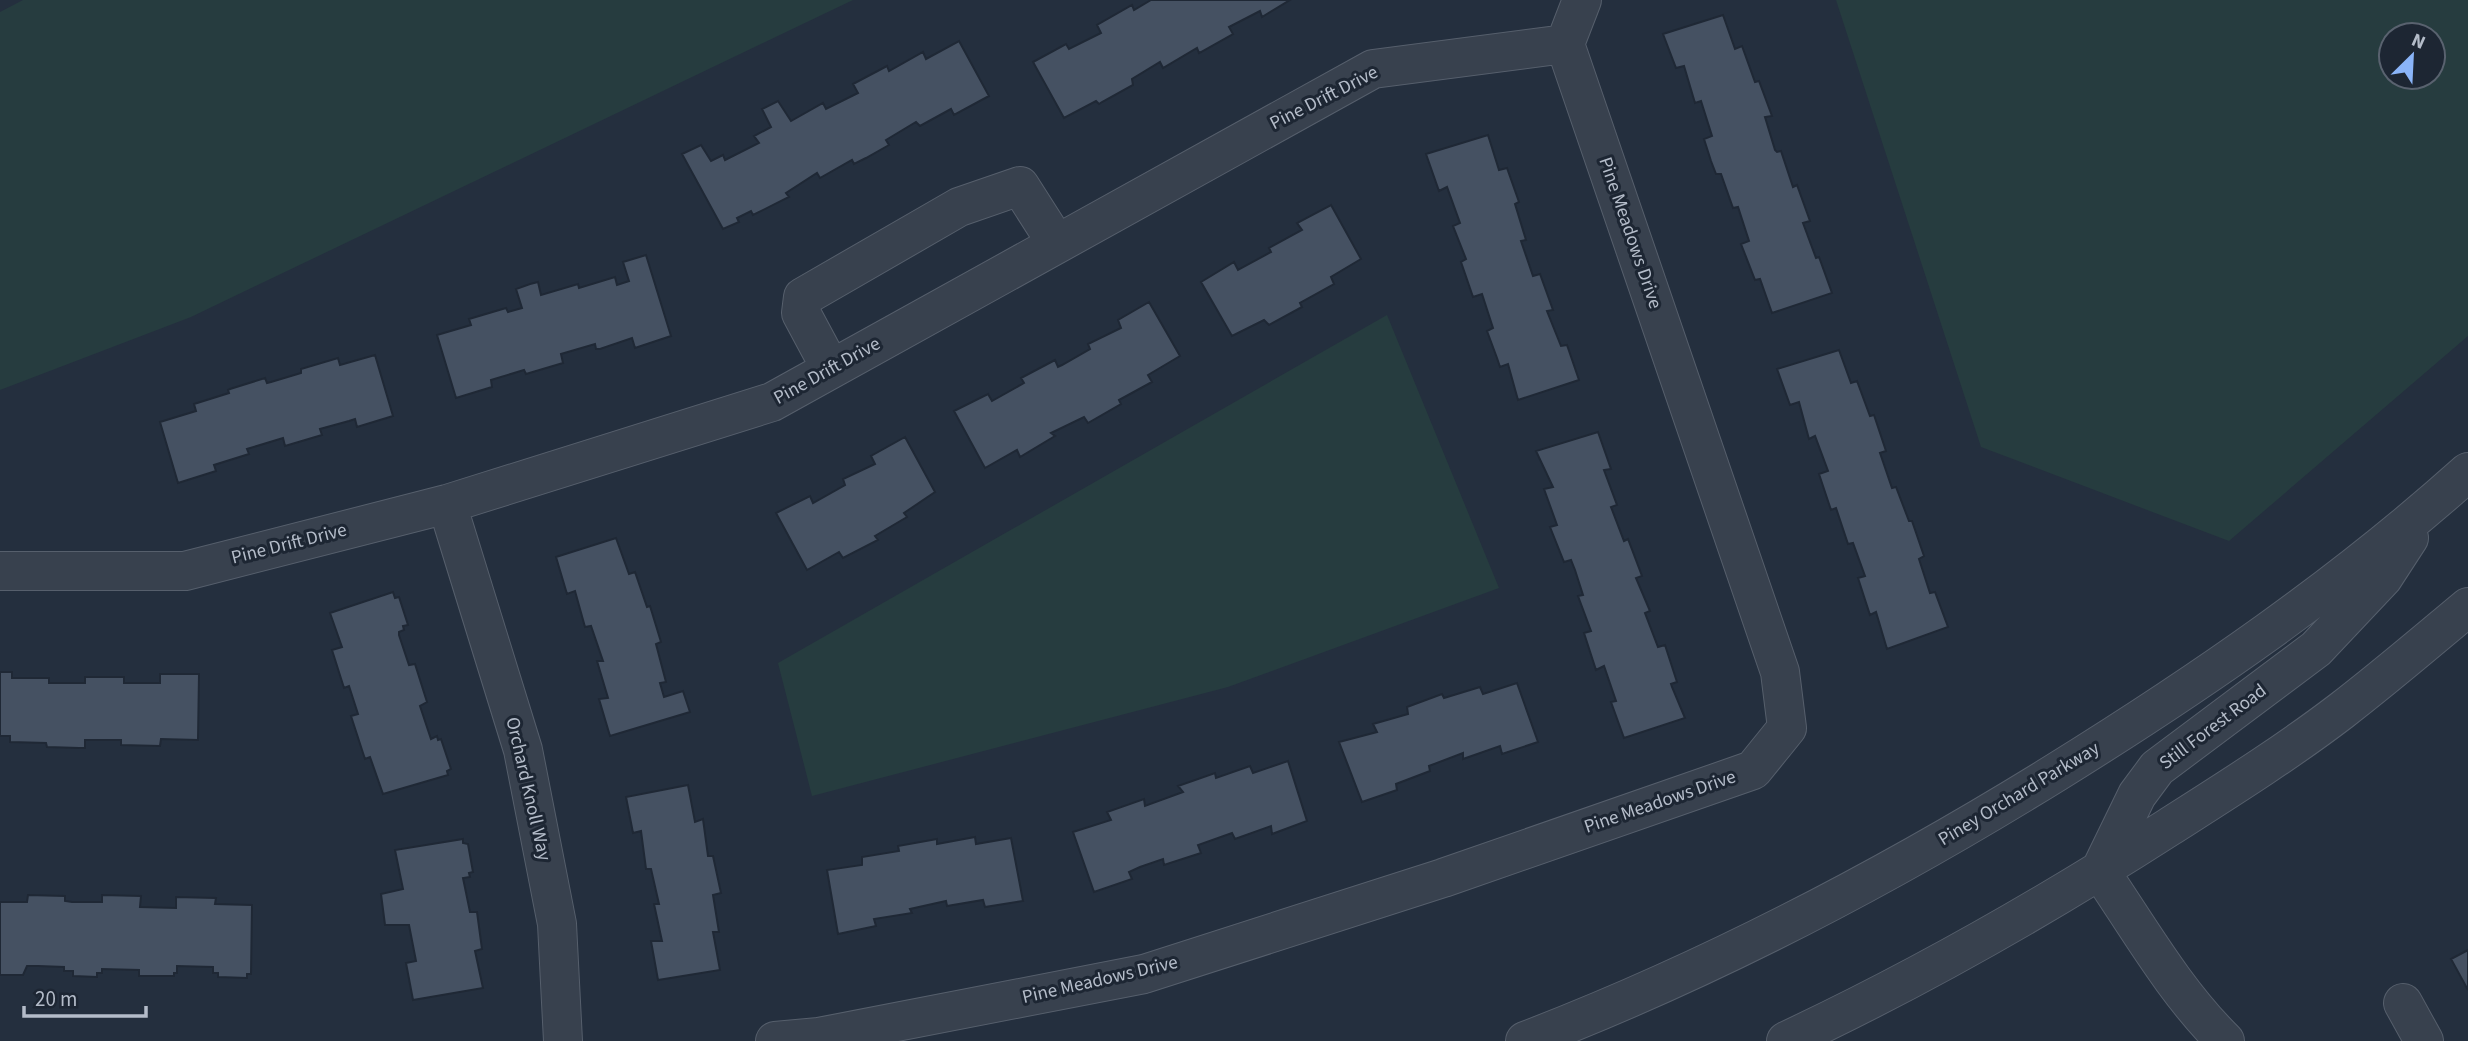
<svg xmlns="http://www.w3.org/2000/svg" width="2468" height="1041" viewBox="0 0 2468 1041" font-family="'Source Sans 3',sans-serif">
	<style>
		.green { fill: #263c3f; fill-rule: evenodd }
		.building { fill: #455162; stroke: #1f2835; stroke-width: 2 }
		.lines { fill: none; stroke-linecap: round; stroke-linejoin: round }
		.minor-casing { stroke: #565f6c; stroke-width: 40 }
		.minor { stroke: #38414e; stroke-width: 38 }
		.labels { text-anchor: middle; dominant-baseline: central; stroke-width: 6; stroke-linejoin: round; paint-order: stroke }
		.street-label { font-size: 19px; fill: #b4bcc9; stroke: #1d2633 }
	</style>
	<rect width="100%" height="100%" fill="#242f3e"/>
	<path class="green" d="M23,0H853L191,317L0,390V12Z
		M1836,0H2468V336L2229,541L1981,447ZM2391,35H2433V77H2391Z
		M1387,315L1499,588L1228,687L812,796L778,663Z"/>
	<path class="building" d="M1151,0H1290L1262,17L1260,11L1229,27L1233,34L1201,52L1199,53L1197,48L1163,68L1160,62L1132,79L1133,85L1102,102L1099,104L1096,101L1064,118L1033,62L1066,44L1069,49L1101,33L1097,25L1132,5L1134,10Z
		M1723,15L1735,49L1742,46L1755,82L1759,81L1772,116L1765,117L1775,150L1777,152L1781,151L1793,187L1797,185L1810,221L1803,223L1816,258L1819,257L1832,293L1772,313L1760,279L1755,280L1741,244L1749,241L1738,207L1733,208L1721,174H1716L1711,161L1704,139L1712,136L1701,101L1695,103L1684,66L1676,68L1663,34Z
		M959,41L989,96L954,115L951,109L920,126L916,122L886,140L889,145L866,158L854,164L852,160L820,178L817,173L786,193L789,197L753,215L751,211L737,218L739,222L723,229L682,154L701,145L711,161L723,155L725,160L759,143L754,136L771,127L762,109L778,101L791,121L823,103L826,109L858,93L853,84L887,66L889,71L923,52L926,59Z
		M1488,135L1499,170L1507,168L1519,202L1515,204L1526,240L1521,241L1533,276L1540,274L1553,310L1547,311L1561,346L1567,345L1579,380L1518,400L1508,364L1500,367L1497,358L1487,331L1493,328L1482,294L1473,297L1461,262L1466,259L1453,226L1460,223L1447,187L1439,191L1426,154Z
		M1331,205L1361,259L1331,277L1334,284L1300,303L1302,307L1269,325L1264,320L1232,336L1201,282L1234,262L1238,270L1271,252L1269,248L1302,230L1297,223Z
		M646,255L671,336L635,348L632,338L600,349H596L595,344L561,354L563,363L526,374L524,370L491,380L492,387L456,398L437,335L471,325L469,319L506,308L508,312L522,308L516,289L530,284L538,282L541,295L578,284L579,288L615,277L617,285L629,281L623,262Z
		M1149,302L1180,356L1148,375L1152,382L1119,400L1121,404L1088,423L1084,417L1051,433L1055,436L1020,457L1017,450L985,468L954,411L988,394L992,401L1024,383L1021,378L1055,360L1058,367L1062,365L1090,349L1088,344L1121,328L1118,320Z
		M1839,350L1851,383L1857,381L1870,416L1874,415L1886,451L1880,453L1892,488L1896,487L1909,521H1912L1924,556L1919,559L1930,593L1935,592L1948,627L1887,649L1876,612L1870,615L1858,578L1865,576L1853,543L1848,544L1836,508L1831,510L1819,474L1828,471L1815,436L1809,439L1799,402L1790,405L1777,369Z
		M375,355L393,416L357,427L355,419L349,421L320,429L322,435L285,446L283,438L247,449L249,454L214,465L216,471L178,483L160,422L196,411L194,404L229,393L228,390L230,389L265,378L267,383L271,382L301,373V369L338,358L340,365Z
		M1598,432L1611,469L1604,470L1617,505L1611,507L1624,541L1628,539L1642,576L1636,578L1650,611L1645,613L1658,647L1665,645L1677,682L1671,684L1672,687L1685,718L1624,738L1611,702L1616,701L1604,666L1596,670L1584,633L1591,631L1578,596L1583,595L1575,570L1571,560L1564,562L1550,527L1557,525L1544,489L1553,487L1536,451Z
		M905,437L935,492L904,513L907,517L875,536L878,540L843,558L839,552L807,570L776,513L810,496L813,503L845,485L843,479L875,464L871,456Z
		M616,538L629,574L635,572L647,607L650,606L661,642L656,644L666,682L660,683L664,697L683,691L690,712L610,736L599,699L608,698L597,661H603L591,626L585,627L575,591L567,594L556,557Z
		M393,592L395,598L399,597L408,625L403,626L404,630L399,632V635L409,665L415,664L427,702L420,706L431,739L437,736L438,740L441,739L451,769L447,771L448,775L383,794L370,757L365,759L363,753L351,716L358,714L349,686L344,688L332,650L342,647L330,613Z
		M0,672H12V678H49V683H85V677H124V683H160V674H199L198,740L161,739L160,746L121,745V740H85V748H79L47,747L46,743L10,742V736H0Z
		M1517,683L1538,742L1502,754L1500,746L1463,759V753L1429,766L1430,771L1396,784L1397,790L1362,802L1339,742L1377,732L1373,724L1408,714L1407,707L1442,694L1444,698L1480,687L1483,694Z
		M1288,761L1307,821L1272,834L1271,826L1235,839L1232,833L1198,845L1201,853L1164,865L1163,859L1140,867L1129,872L1132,879L1094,892L1073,832L1111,820L1107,812L1144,799L1145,806L1183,792L1178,786L1215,773L1216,778L1250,766L1253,773Z
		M688,785L695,822L703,819L708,856H713L721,893L713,895L719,932H713L720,970L658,980L651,941H662L654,904H659L651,869H646L641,831L633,833L626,797Z
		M975,837L976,844L1011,838L1023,901L985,907L983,900L947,906L946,901L910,909L912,913L874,919L876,926L838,934L827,870L862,865V857L899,851L898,846L937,839V844Z
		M463,839V843L468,844L473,872L469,873L470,877L463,878L470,912H477L482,949L475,951L483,988L413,1000L406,963L416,961L409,925H385L381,894L403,889L395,850Z
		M28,895L65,896V901L72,902H102V895L141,896L140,907L176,908V897L216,898L215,904L252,905L251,974H247V978L218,977V973H213V967L177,966V973H174V976H139V970L102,969V973H97V977L73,976V971H64V967L38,966H27L23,975H0V902H27Z
		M2468,950V990L2451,959Z"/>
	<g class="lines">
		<defs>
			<path id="minor" d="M831,369L801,313L803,297L959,207L1020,186L1057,244
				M447,504L523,750L557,924L563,1041
				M0,571H185L447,504L772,402L1373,69L1565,44
				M2403,1003L2424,1041
				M775,1041L819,1037L1144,974L1443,878L1753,770L1787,728L1780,672L1565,44L1582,0
				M1525,1041C1710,970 1887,877 2055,773C2200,683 2341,586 2468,472
				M1786,1041C1918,979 2046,906 2169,827C2227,790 2286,753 2341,711C2384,678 2426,642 2468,607
				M2225,1041C2175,992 2139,928 2100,871L2137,795L2157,768L2316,649L2383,578L2409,538"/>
		</defs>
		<use href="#minor" class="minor-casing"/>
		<use href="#minor" class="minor"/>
	</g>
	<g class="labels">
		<g class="street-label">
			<text transform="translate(1324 98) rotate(-27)">Pine Drift Drive</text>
			<text transform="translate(1630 233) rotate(71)">Pine Meadows Drive</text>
			<text transform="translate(827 371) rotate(-29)">Pine Drift Drive</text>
			<text transform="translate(289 544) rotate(-14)">Pine Drift Drive</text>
			<text transform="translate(2213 727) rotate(-37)">Still Forest Road</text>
			<text transform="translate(528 789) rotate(77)">Orchard Knoll Way</text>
			<text transform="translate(2019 794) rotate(-31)">Piney Orchard Parkway</text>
			<text transform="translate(1660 802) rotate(-19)">Pine Meadows Drive</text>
			<text transform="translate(1100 980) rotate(-13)">Pine Meadows Drive</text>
		</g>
	</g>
	<g transform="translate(2412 56) rotate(24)"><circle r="33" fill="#1d2633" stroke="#59626f" stroke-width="2"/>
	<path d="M0-5L12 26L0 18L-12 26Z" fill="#8ab4f8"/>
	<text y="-10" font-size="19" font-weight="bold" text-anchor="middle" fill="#b4bcc9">N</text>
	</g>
	<path d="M24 1006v10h122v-10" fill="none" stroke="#b4bcc9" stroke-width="3.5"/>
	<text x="35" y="1006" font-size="21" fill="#b4bcc9" stroke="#1d2633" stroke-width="5" paint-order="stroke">20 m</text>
</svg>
